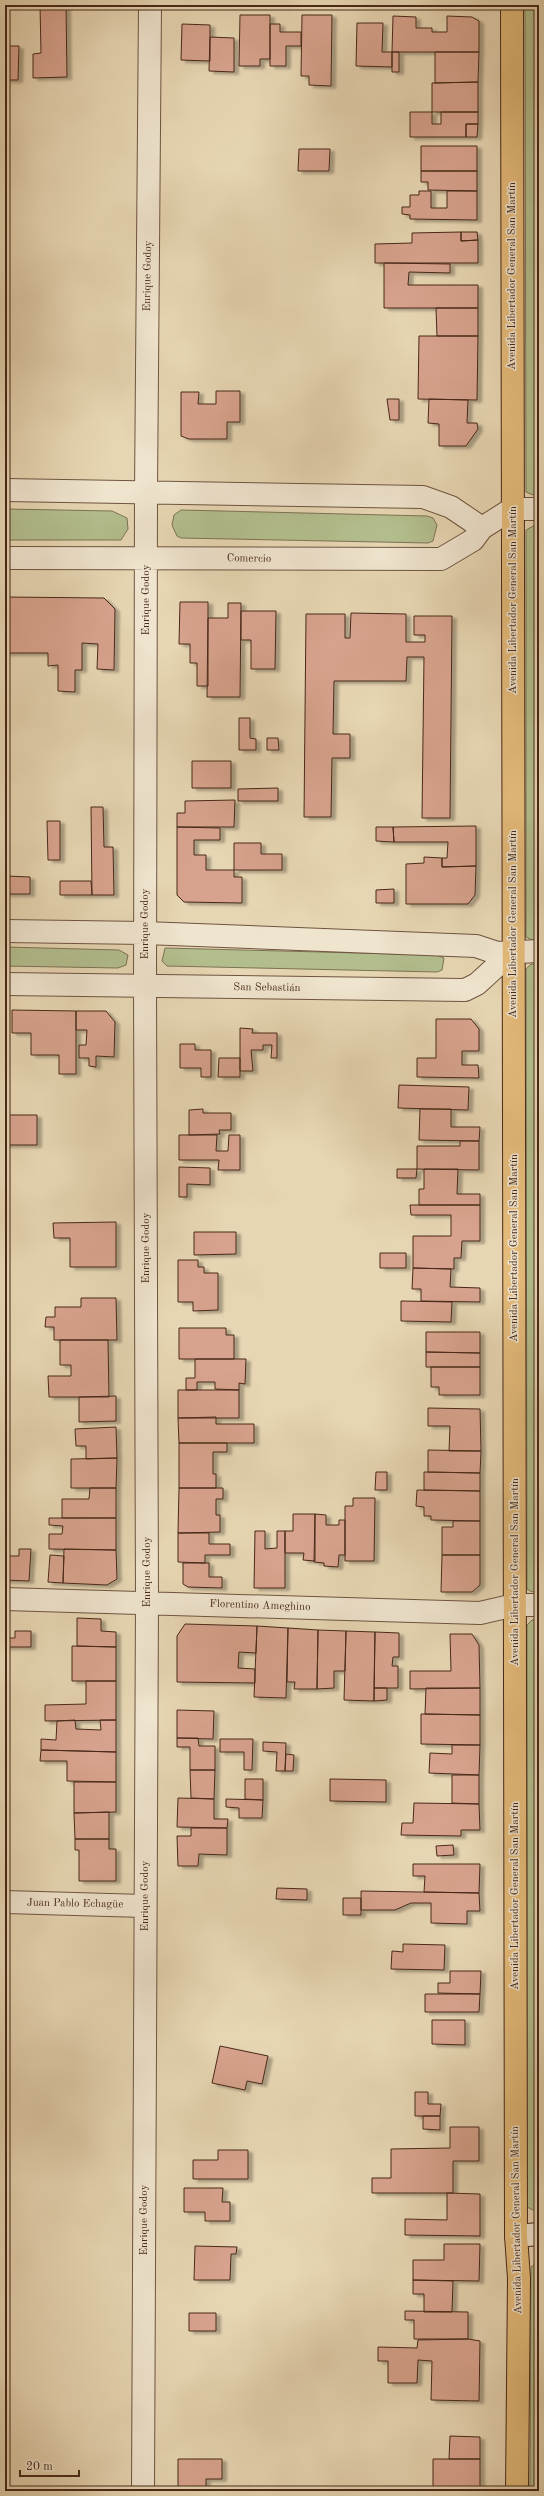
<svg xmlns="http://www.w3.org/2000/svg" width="544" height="2496" viewBox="0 0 544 2496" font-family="'Old Standard TT',serif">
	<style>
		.green { fill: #b3be8e; stroke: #7d7354 }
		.building { fill: #d8a38e; stroke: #472819; filter: url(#shadow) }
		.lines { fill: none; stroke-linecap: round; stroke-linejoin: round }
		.street-casing { stroke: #6f5440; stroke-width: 24 }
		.secondary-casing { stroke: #472819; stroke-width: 24 }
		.primary-casing { stroke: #472819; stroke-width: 24 }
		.street { stroke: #efe4ce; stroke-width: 22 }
		.secondary { stroke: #efe4ce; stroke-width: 22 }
		.primary { stroke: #e4bb7a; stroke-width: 22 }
		.labels { text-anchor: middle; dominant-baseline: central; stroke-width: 3; stroke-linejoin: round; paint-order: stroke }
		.street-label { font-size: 11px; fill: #472819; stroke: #efe4ce }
	</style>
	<defs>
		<filter id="shadow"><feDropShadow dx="4.5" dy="2.5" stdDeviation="1" flood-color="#0004"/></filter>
	</defs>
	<rect width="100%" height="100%" fill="#e7d6b3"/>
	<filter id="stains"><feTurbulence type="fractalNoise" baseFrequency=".005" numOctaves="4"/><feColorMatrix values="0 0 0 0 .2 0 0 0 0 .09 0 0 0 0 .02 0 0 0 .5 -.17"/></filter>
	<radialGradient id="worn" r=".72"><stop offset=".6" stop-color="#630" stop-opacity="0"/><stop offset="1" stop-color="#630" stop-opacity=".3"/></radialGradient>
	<path class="green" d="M525,5H539V493L533,495L526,492Z
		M5,509L112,511L127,518L128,529L121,540H5Z
		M181,510L427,516L433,518L437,525L433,541L428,543L181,538L177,536L172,525L174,515Z
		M535,525L539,527V939L534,941L526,937V530Z
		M5,947L119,950L128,955L126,965L118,968L5,966Z
		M165,948L436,955L444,958L442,970L437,972L167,966L162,961Z
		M531,964L539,965V1590L532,1592L527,1589L526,969Z
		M532,1620L539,1621V2209L533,2210L527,2207V1625Z
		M539,2261V2491H530L531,2267Z"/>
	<path class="building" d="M40,5H66L67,77L33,78V54L41,53Z
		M240,15H270V59H260V66H239Z
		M302,15H332L331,86L309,85V76H301Z
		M393,16L416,17V28H432V32H447V16L472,17L479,21V52H392Z
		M357,23H383L382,52H392V67L356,66Z
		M182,24L210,25V61L181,60Z
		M270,24H280V32H301V46H286V66H270Z
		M210,37L234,38V72L209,71Z
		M5,46H19L18,80H5Z
		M392,52H399V72H392Z
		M435,52H479L478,82L435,83Z
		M478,82V112H432V83Z
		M410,112H432V124H441V112H478V124H466V137H410Z
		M466,124H478L477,137H466Z
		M421,146H477V171H421Z
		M299,149H330L329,171H298Z
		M421,171H477V191L428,190V182H421Z
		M419,191H431V208H447V191H477V220L410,219V215L402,214V207H410V195H419Z
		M461,232V241L478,240V263H375V244L412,243V233Z
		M461,232H477L478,240L461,241Z
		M384,263L450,264V273L409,272L408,285H478V308H384Z
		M436,308H478V336H437Z
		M419,336H478L477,400L418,399Z
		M216,391H240V422H227V439H189L181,436V392H199L198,404H216Z
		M387,399H399V420H390Z
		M429,399L468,400L467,423H477L478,429L466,446H439V424L428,423Z
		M5,597L104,598L115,609L114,670L97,669L98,644L82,643V670H75V692L58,691V665L48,666V653H5Z
		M180,602H208V686H197V663H190V644H179Z
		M228,603H241L240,697H207L208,618H228Z
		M241,611H276L275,669H251V640H241Z
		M351,613L406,614V642H425V635H414V616H452L450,818H422L424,657H407L406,681H334L333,734H350V758H332L331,817H304L306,614H345V638H350Z
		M239,718H250V738L256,739V750H239Z
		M267,738H278L279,750H267Z
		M192,761H231V788H192Z
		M278,788V801H238V789Z
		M235,800L234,827H177V813H185V801Z
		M91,807H103L104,847H113L114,895H92Z
		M47,821H60V860H48Z
		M476,826V866L442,867V858H447L448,842H394L393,827Z
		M177,827L220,828V840H194V855H206V870H234V877H242V903L184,902L177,895Z
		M376,827H393L394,842L376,841Z
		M234,843H261V854H282V870H234Z
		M424,857L442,858V867L476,866L475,895L468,904H406V864L424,863Z
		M5,876L30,877V894H5Z
		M60,881H91L92,895H60Z
		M394,889V903H376V890Z
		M12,1010L76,1011V1074H59V1055H31V1033H12Z
		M76,1011H106L115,1022L114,1057L96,1056V1067L89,1066V1058H79V1045H86L87,1030H76Z
		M436,1019H471L479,1029V1051H462V1065H478L479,1078L417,1077V1058H436Z
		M240,1028L253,1029L252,1033H277V1058H271L272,1045H263V1050H251L253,1071H240Z
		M180,1044H195V1050H211V1077H201V1068H180Z
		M219,1058H240V1077H218Z
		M399,1085L469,1087L468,1110L398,1108Z
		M203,1109V1113H231V1130H219L220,1134L189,1135V1110Z
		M420,1109H451V1127H480L479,1141L419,1140Z
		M5,1115H37V1145H5Z
		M179,1135H217L216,1151H228L229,1135H240V1170H218L219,1160H179Z
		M460,1141H479V1170L417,1169V1146H460Z
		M179,1167L210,1168V1185L187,1184V1197H179Z
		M397,1169H417L416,1178H397Z
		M424,1169H458L457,1194H480V1205H419V1189H424Z
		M410,1205H480V1241H462L461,1258H454V1269L413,1268V1236H451V1215H411Z
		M116,1222V1267H70V1238H54L53,1223Z
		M194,1232H236V1254L194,1255Z
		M380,1253H406V1268H380Z
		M178,1260H198V1267H204V1273H218V1310L193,1311V1302H178Z
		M413,1268L451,1269L450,1287L480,1288V1302L421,1301V1289H412Z
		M81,1298H116L117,1340H54V1327H45L46,1317H55V1307H81Z
		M401,1301L452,1302L451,1322L401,1321Z
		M179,1328H226V1335H234V1359H179Z
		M426,1332H480V1353L426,1352Z
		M60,1340H108L109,1397H49L48,1376H71V1365H60Z
		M426,1352L480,1353V1367H426Z
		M195,1359H246L245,1384L239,1383V1390L215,1389V1382H197V1390H186V1378H195Z
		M431,1367H480V1395H439V1387H431Z
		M178,1390H239V1418H178Z
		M116,1396V1421L79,1422V1397Z
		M428,1408L480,1409L481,1451H449L450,1426H428Z
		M216,1417V1424H254V1443H179L178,1418Z
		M116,1427L117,1458L86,1459V1446H76L75,1429Z
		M179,1443H227V1452H213V1474H216V1488H179Z
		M428,1450L481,1451L480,1473L428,1472Z
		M117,1458L116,1488H71V1459Z
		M376,1472H387V1490H375Z
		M424,1472L480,1473V1491L424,1490Z
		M90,1488H116V1518H62V1499H89Z
		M179,1488H223V1499H216V1515H220V1532L178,1533Z
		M417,1490L480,1491V1521L431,1520V1516H424V1507L416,1506Z
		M353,1498H375L374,1561H345V1506H353Z
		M293,1514H315V1561L303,1560L304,1553H285V1531H293Z
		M315,1514L326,1515V1525H339V1520H345V1555H339L338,1567L324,1566V1563L314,1562Z
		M49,1518H116V1550L49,1549V1534H62L63,1526L49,1525Z
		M453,1521H480V1555H442V1527H453Z
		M255,1531H265V1549L277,1548V1531H285V1588H254Z
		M178,1533H209V1544H230V1555H205V1563L178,1562Z
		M19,1549H31L29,1581L5,1580V1556H19Z
		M64,1549L116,1550L117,1579L107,1585L63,1583Z
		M50,1555L64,1556L63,1583L48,1582Z
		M442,1555H480V1585L472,1592H441Z
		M183,1563H209V1577H222V1588L188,1587L183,1584Z
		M77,1618L101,1619V1631L116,1632V1647L77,1646Z
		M185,1624L257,1626L256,1653L239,1652L238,1668L255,1669V1683L177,1682V1636Z
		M257,1626L288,1628L286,1698L254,1697Z
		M288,1628L318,1630L317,1689H294L295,1682H287Z
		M318,1630L346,1631L345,1671H334V1688L317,1689Z
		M15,1631H31V1647H5V1638H15Z
		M346,1631L375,1632L374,1701L344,1700Z
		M375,1632L399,1633V1657H393L392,1666H398V1688H374Z
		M450,1634H472L479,1645L480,1688L410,1689V1671H451Z
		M72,1646L116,1647V1681H72Z
		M86,1681H116V1720L45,1721V1705L86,1704Z
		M374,1688H387V1700L374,1701Z
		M426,1688H480V1715L425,1714Z
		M177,1710L214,1711L213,1739L177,1738Z
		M421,1714L480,1715V1745L421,1744Z
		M75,1720L76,1729L101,1730L100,1720H116V1752L41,1750V1739L56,1740L57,1721Z
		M177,1738H198L199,1746H215V1770H190V1747H177Z
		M220,1739H253L252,1770H244V1752H220Z
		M263,1742L286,1743L285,1771H276L277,1752L263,1751Z
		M452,1745H480L479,1775L429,1773L430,1753L452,1754Z
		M41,1750L116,1752V1782L67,1781V1761H40Z
		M286,1754L294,1755L293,1771H285Z
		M190,1770H215L214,1799L191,1798Z
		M452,1775H479V1804L452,1803Z
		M245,1779H263V1800L245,1799Z
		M330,1779L386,1780V1802L330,1801Z
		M74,1782H116V1812L74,1813Z
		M178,1798L214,1799V1819H228L227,1828L177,1827Z
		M226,1799L263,1800L262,1818H239V1808L226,1807Z
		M414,1803L479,1804L480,1830H461V1836L401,1835L402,1823H413Z
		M109,1812V1839H75L74,1813Z
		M191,1828H227V1855L199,1854L198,1866H178L177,1836H191Z
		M75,1839H109V1849H116V1881H79V1850H75Z
		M453,1845L454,1855L437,1856L436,1846Z
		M413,1864H480L479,1893L424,1892L425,1876H413Z
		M277,1888L307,1889V1900L276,1899Z
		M361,1891L479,1893L480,1911H467V1924L431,1923V1903H411L395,1910H361Z
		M343,1898H361V1915H343Z
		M403,1944L445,1945L444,1970L391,1969L392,1951L403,1952Z
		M450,1971H481L480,1994L438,1993V1983H450Z
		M425,1994H480L479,2012H425Z
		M432,2020H465V2045L432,2044Z
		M220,2046L268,2056L262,2084L247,2081L245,2090L212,2083Z
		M415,2092H428V2104H441L440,2116H415Z
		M423,2116H440V2130L423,2129Z
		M450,2127H479V2161H453V2193H372V2178H391V2149L450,2148Z
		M218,2150H248V2179H193V2160H218Z
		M184,2188H223L222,2202H230V2221H205V2212H184Z
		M447,2193L480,2194V2236L405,2235V2219L447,2220Z
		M444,2244H480L479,2281L413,2280V2260H444Z
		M195,2246L237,2247L236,2254H231L230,2280H194Z
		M413,2280L453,2281L452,2312H424V2294H413Z
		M405,2311L468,2312V2339H414V2320H405Z
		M189,2313H216V2331H189Z
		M468,2339L480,2341L479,2401L431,2400L432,2361L418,2360L417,2383H388V2361H378V2347L417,2348L418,2340Z
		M450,2436L480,2437V2459H449Z
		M178,2459H222V2479H206V2488H178Z
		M433,2459H480V2489H433Z
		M250,2487L274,2488V2491H250Z
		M178,2488H230V2491H178Z
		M424,2489H480V2491H424Z"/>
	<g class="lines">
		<defs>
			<path id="street" d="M5,490L423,497L451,507L482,528
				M5,558L441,559L473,540L482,528L512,509H539
				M5,931L145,933L476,946L497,953L539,951
				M5,984L465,990L477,984L513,951
				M5,1599L480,1613L515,1605H539
				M5,1902L144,1906
				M143,2491L147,1602L145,986L146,492L150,5"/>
			<path id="secondary" d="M516,2236L539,2234"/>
			<path id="primary" d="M512,5L516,2236L519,2278L517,2491"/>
		</defs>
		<use href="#street" class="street-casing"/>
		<use href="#secondary" class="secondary-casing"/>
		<use href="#primary" class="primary-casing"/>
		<use href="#street" class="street"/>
		<use href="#secondary" class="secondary"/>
		<use href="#primary" class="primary"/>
	</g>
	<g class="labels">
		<g class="street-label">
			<text transform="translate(148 276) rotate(-89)">Enrique Godoy</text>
			<text transform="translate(512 276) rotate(-90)">Avenida Libertador General San Martín</text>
			<text transform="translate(249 559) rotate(1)">Comercio</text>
			<text transform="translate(146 600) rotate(-90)">Enrique Godoy</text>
			<text transform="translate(513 600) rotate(-90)">Avenida Libertador General San Martín</text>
			<text transform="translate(145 924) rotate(-90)">Enrique Godoy</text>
			<text transform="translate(513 924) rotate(-90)">Avenida Libertador General San Martín</text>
			<text transform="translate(267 988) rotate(1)">San Sebastián</text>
			<text transform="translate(146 1248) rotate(-90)">Enrique Godoy</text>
			<text transform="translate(514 1248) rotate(-90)">Avenida Libertador General San Martín</text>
			<text transform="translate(147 1572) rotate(-90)">Enrique Godoy</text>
			<text transform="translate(515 1572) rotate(-90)">Avenida Libertador General San Martín</text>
			<text transform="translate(260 1606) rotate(2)">Florentino Ameghino</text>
			<text transform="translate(145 1896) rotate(-90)">Enrique Godoy</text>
			<text transform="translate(515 1896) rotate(-90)">Avenida Libertador General San Martín</text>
			<text transform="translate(75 1904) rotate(1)">Juan Pablo Echagüe</text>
			<text transform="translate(144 2220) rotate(-90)">Enrique Godoy</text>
			<text transform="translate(517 2220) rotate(-91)">Avenida Libertador General San Martín</text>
		</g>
	</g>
	<rect width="544" height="2496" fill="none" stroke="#e7d6b3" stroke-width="20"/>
	<rect x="6" y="6" width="532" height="2484" fill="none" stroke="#472819" stroke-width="2"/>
	<rect x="10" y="10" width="524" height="2476" fill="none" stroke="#472819"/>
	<path d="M20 2470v6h59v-6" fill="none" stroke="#472819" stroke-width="2"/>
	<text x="26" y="2470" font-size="12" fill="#472819" stroke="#efe4ce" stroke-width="3" paint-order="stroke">20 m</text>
	<rect width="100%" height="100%" filter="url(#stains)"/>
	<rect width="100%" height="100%" fill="url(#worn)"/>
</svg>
